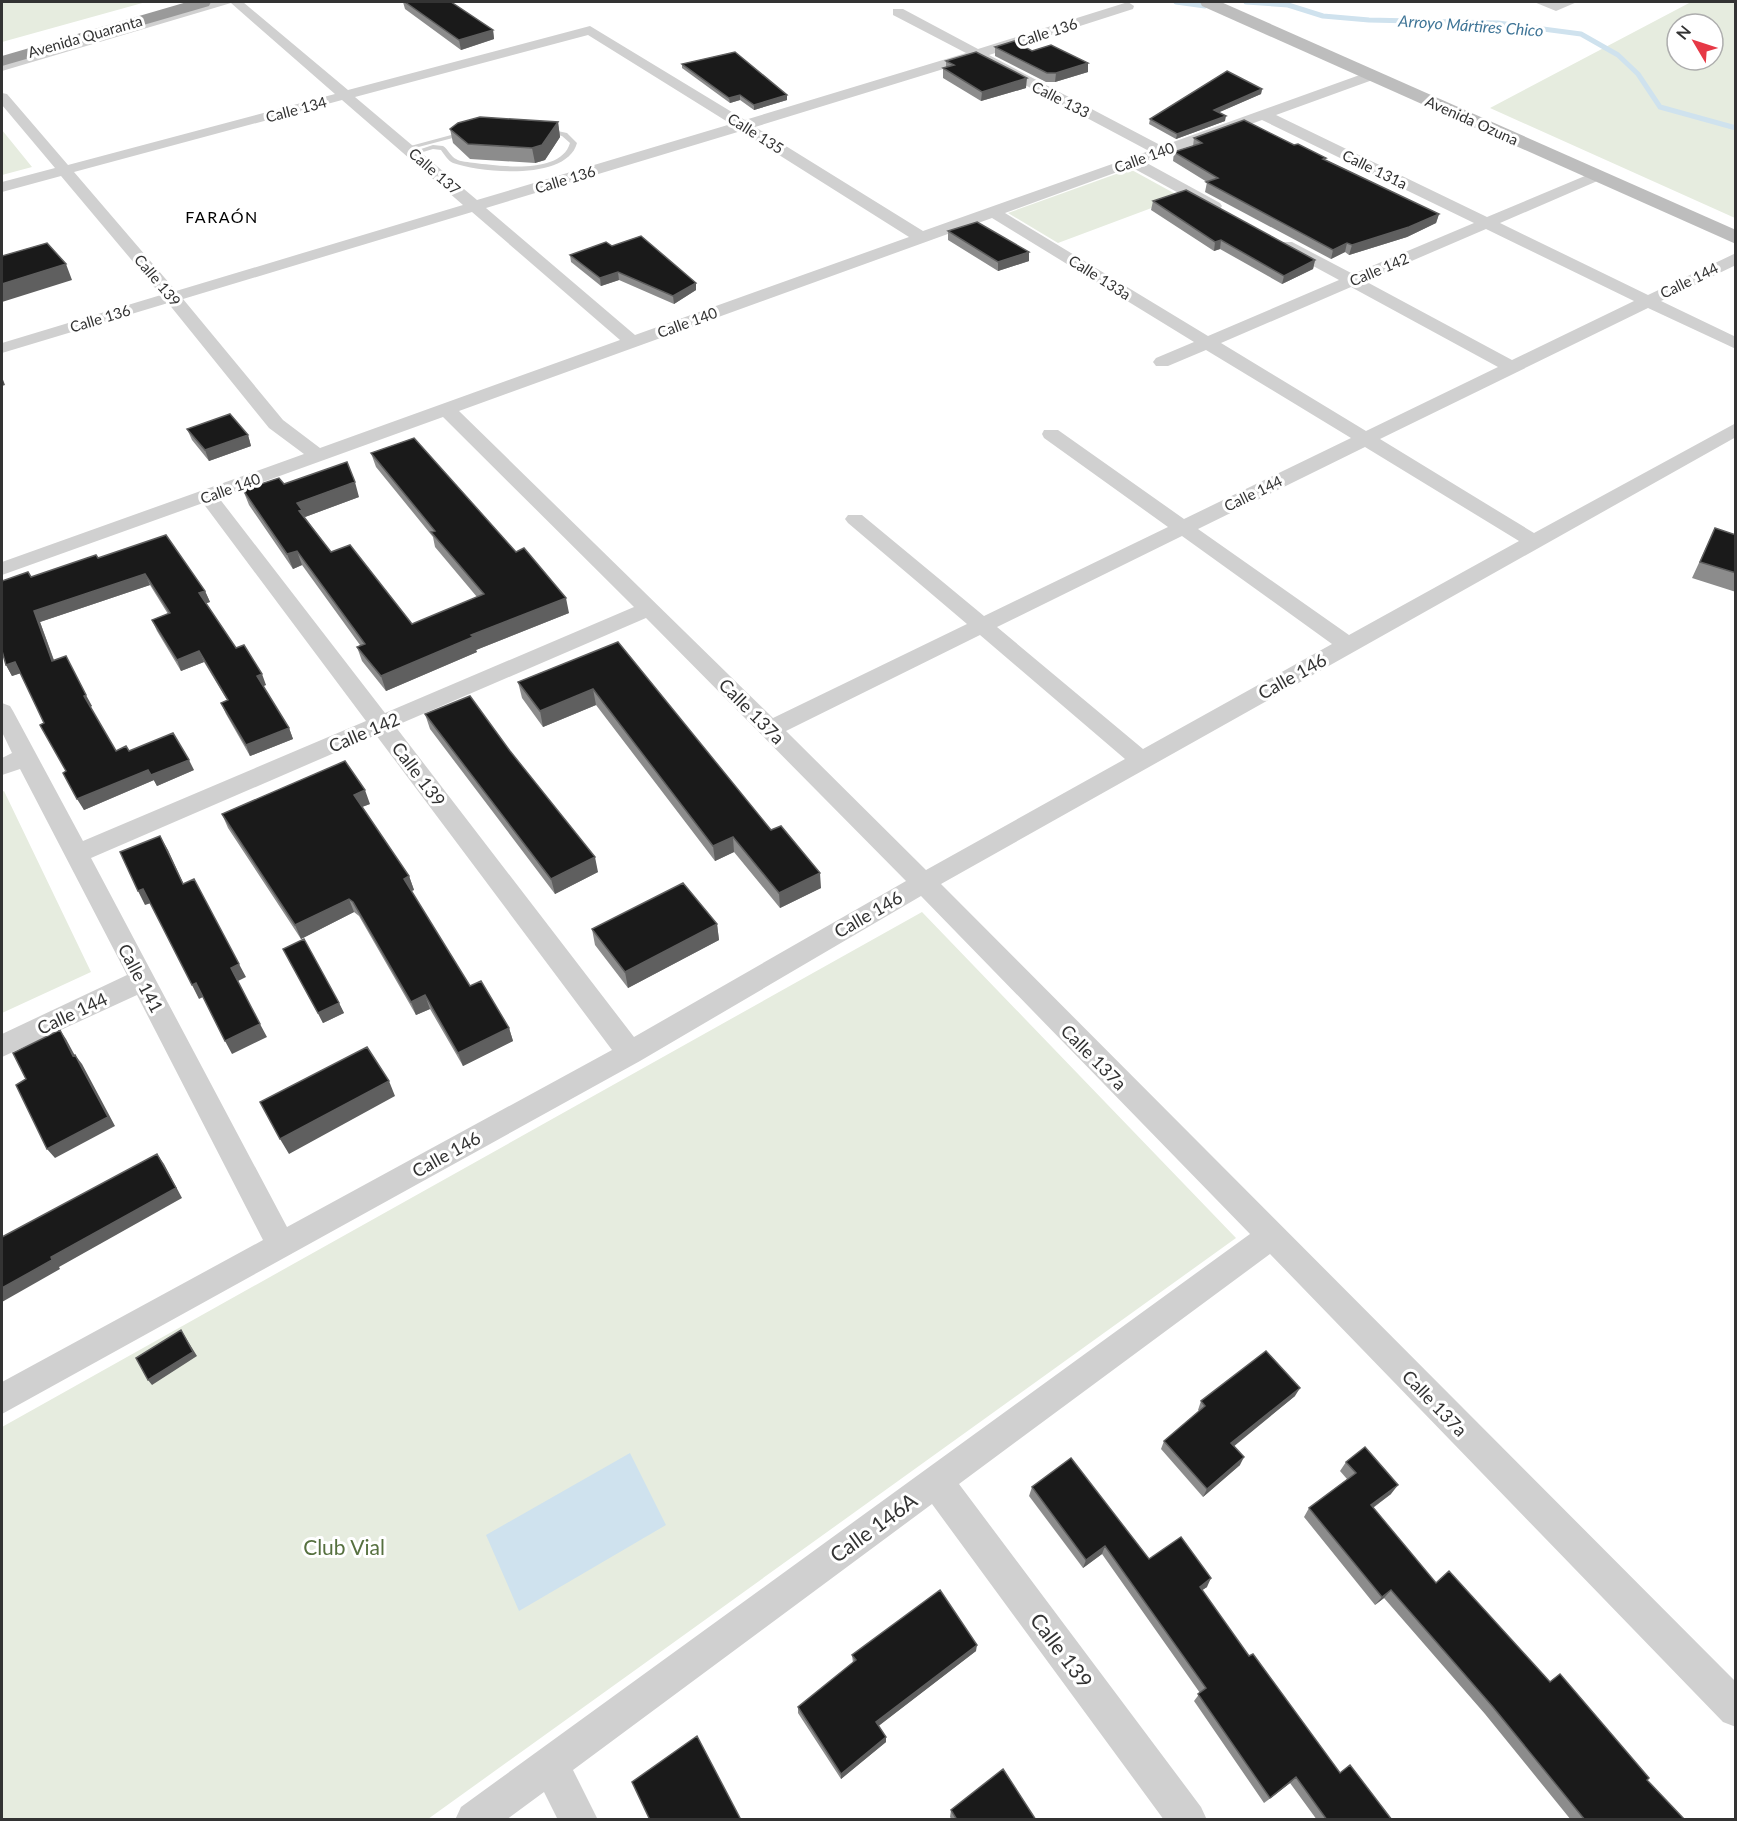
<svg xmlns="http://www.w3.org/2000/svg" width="1737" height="1821" viewBox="0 0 1737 1821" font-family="Lato,sans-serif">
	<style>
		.green { fill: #e6ecdf; fill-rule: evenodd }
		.water { fill: #cfe2ee }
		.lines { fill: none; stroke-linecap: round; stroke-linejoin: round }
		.stream { stroke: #cfe2ee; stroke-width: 5 }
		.lane { fill: #d0d0d0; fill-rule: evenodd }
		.street { fill: #d0d0d0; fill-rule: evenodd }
		.secondary { fill: #bdbdbd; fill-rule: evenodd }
		.highway { fill: #9a9a9a; fill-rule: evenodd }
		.wall { fill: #8c8c8c }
		.shaded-wall { fill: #5f5f5f }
		.building { fill: #1a1a1a; stroke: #5f5f5f; stroke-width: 1.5 }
		.labels { text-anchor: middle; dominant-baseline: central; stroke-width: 6; stroke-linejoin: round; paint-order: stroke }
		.far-street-label { font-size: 15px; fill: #333; stroke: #fff }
		.far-water-label { font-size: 16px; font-style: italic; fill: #3f7597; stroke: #fff }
		.far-neighbourhood-label { font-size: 16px; letter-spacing: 1.5px; fill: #000; stroke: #fff }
		.street-label { font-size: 18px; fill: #333; stroke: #fff }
		.near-street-label { font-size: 21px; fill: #333; stroke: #fff }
		.near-park-label { font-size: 21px; fill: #56703f; stroke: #fff }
	</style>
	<rect width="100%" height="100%" fill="#fff"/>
	<path class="green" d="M2,2H146L2,42Z
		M1691,2H1735V218L1490,108ZM1677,24H1713V60H1677Z
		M2,130L32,167L2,175Z
		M1130,169L1181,197L1058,243L1008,213Z
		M4,791L91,972L2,1013V792Z
		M922,912L1236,1238L428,1819H2V1427Z"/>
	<path class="water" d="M630,1453L666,1525L519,1611L486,1535Z"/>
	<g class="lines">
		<path class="stream" d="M1176,2L1205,6
			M1246,2L1288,5L1323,16L1369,20L1498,23L1581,34L1618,55L1638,74L1660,107L1736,128"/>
		<path class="lane" d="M543,128L567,133L577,143C567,181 482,173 453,163C448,161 444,154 441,150L433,149L413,155L409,153L433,145L443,146C448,149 451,157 456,159C460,162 469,162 475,163C499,166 561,175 570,143L562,136L541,131L540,130Z
			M466,131L469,133L468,134L407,150L403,148Z"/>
		<path class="street" d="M213,2H243L348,90L590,26L745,120L966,53L893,15V9H903L978,49L1128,2L1134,6L1133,9L989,55L1162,146L1368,72H1378V78L1276,115L1487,217L1592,173H1602L1605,176L1602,179L1500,223L1648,295L1736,253V265L1661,301L1736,337V349L1648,308L1380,439L1534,533L1736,423V437L941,884L1736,1682V1727L1723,1722L1270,1254L959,1484L1201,1807L1207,1820H1164L932,1504L573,1770L598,1820H558L544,1792L506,1820H455L461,1807L1250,1234L921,896L640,1061L2,1414V1382L263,1240L137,995L2,1057V1034L127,975L20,769L2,775V758L12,753L2,732V703L10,706L13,711L83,841L366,721L203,503L2,575V562L304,454L269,428L168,303L2,353V343L161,295L61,176L2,192V182L55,168L2,105V93L7,94L68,165L335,94L231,3L2,71V63ZM588,35L731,124L477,200L355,97ZM976,59L1149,151L923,231L755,127ZM342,100L463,205L176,291L74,172ZM1262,120L1474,223L1353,274L1292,242H1280L1278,245L1280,248L1339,280L1208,336L1005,213L1131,167L1208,209H1220L1222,206L1220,203L1145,162ZM741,131L909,237L635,335L486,208ZM472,212L620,340L320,448L283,420L183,299ZM992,218L1194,342L1156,358L1153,362L1156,366H1168L1206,350L1351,438L1184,519L1058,430H1044L1042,434L1044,438L1168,527L984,616L862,515H848L845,519L848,523L967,624L773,718L459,411ZM1486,229L1634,301L1512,360L1365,281ZM1351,287L1498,367L1366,431L1221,343ZM443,417L634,607L385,713L219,498ZM1365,447L1519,541L1349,635L1198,529ZM1182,536L1332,644L1143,749L997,627ZM646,618L906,881L634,1037L395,726ZM980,635L1125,759L926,870L786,731ZM376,735L612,1050L287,1227L91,858Z
			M1534,2H1577L1556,11Z"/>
		<path class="secondary" d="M1200,2H1221L1736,230V244L1202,6Z"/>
		<path class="highway" d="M187,2H211L209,6L2,66V56Z"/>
	</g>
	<path class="wall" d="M403,2H451L493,30L494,39L461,50L405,9Z
		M995,47L1032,51L1088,72L1055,82H1046L995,56Z
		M946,61L1026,88L981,101L943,78V68L946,67Z
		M682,64L787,100L754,110L740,100L730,103L682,68Z
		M1262,89L1261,94L1219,112L1225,121L1176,139L1149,124L1150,119Z
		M558,122L560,137L545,160L535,163L470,159L453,143L450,129Z
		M1194,138L1326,160L1439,214L1436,223L1407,237L1349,255L1345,252L1331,259L1205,192L1207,182L1173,161L1174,152L1193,146Z
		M1153,201L1315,260L1313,269L1282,284L1220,249L1214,251L1151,210Z
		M948,231L1029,261L998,271L948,240Z
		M612,246L696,290L674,304L619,280L601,286L571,262L570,255Z
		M187,429L248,435L251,446L209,461L192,440Z
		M371,453L569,613L476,650L477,652L386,691L362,661L357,647L360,645L302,565L293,569L249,505L243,490L284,484L359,497L305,517L331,552L412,624L477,597L435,547L433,537L376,467Z
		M1715,528L1736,535V592L1692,578Z
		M98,558L205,591L210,602L206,603L236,648L266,685L263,686L289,728L293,739L250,756L226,714L221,703L227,700L204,662L181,671L157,631L152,620L168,614L150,585L40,622L54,660L92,706L90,707L116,751H129L194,770L157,786L154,780L84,810L21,673L12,676L6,665L31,577Z
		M618,642L771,830L821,888L780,908L734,852L715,861L596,705L543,727L522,698L518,682Z
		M425,714L598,872L555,894L430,729Z
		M370,804L362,807L409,876L414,890L411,891L470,986L509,1028L513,1041L463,1066L430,1009L416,1015L359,916L354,912L301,939L228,828L222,814Z
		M717,924L719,940L628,988L595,945L592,929Z
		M283,949L339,1003L344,1013L323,1023Z
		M1295,1396L1233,1446L1240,1465L1203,1497L1161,1449L1164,1441L1199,1411L1198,1410L1201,1401Z
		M1346,1462L1391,1494L1373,1508L1436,1583L1549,1682L1560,1674L1647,1780L1685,1820H1571L1485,1714L1384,1598L1375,1605L1304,1517L1309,1508L1347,1479L1340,1471Z
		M1032,1487L1149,1559L1207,1587L1202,1590L1249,1656L1340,1773L1392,1820H1317L1290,1783L1264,1803L1194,1701L1200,1693L1102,1554L1083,1568L1029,1496Z
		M976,1651L878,1726L886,1742L841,1779L798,1713V1707L853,1663L852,1655Z
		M951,1810L1036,1820H952L950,1817Z"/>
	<path class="shaded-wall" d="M493,30L494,39L461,50L459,40Z
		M1088,63V72L1055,82L1056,73Z
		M1027,78L1026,88L981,101L982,92Z
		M1262,89L1261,94L1213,115L1214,110Z
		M740,95V100L730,103L729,98Z
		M787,95V100L754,110V105Z
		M1226,116L1225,121L1176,139L1177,134Z
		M558,122L560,137L545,160L535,163L532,148Z
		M1439,214L1436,223L1407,237L1349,255L1352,245Z
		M1221,240L1220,249L1214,251L1215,242Z
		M1347,243L1345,252L1331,259L1333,250Z
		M1029,252V261L998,271V262Z
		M1315,260L1313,269L1282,284L1284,276Z
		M66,264L72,280L2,302V284Z
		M618,272L619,280L601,286L600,278Z
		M696,283V290L674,304L673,296Z
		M2,377L5,385L2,386Z
		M248,435L251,446L209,461L205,450Z
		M355,482L359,497L305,517L299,511L297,503Z
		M297,551L302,565L293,569L287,554Z
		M145,574L150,585L40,622L58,672L52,661L34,611Z
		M205,591L210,602L204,604L199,593Z
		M566,598L569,613L476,650L477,652L386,691L381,676L471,635Z
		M199,651L204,662L181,671L177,660Z
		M15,662L21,673L12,676L6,665Z
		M262,674L266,685L261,687L257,676Z
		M593,689L596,705L543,727L540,711Z
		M86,695L92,706L90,707L84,696Z
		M289,728L293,739L250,756L246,745Z
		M189,760L194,770L157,786L151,775Z
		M148,770L154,780L84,810L77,799Z
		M365,790L370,804L359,808L354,795Z
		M160,836L168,850L190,898L183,884Z
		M733,837L734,852L715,861L713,846Z
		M595,857L598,872L555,894L551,879Z
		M820,873L821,888L780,908L779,893Z
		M409,876L414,890L409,892L404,879Z
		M143,889L151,903L145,905L138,891Z
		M349,899L354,912L301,939L295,925Z
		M717,924L719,940L628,988L625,972Z
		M239,964L246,977L238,981L231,968Z
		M196,983L203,997L199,999L192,985Z
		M425,995L430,1009L416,1015L411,1002Z
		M339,1003L344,1013L323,1023L318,1013Z
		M260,1024L267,1037L232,1054L225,1041Z
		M509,1028L513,1041L463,1066L458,1053Z
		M60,1030L66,1039L80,1065L73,1056Z
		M75,1055L82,1064L115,1126L55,1158L47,1149Z
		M389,1081L395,1096L289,1154L280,1139Z
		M157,1154L164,1164L182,1198L59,1267L60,1269L2,1302V1288L51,1257Z
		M181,1330L197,1356L152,1385L148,1380Z
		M1300,1388L1295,1396L1227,1452L1231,1443Z
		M1244,1457L1240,1465L1203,1497L1207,1489Z
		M1398,1485L1391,1494L1364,1514L1371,1505Z
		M1105,1546L1102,1554L1083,1568L1086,1560Z
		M1211,1578L1207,1587L1195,1595L1200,1587Z
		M1391,1590L1384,1598L1375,1605L1382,1597Z
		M977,1645L976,1651L876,1728V1722Z
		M886,1737V1742L841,1779V1774Z
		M1296,1777L1290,1783L1264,1803L1270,1798Z"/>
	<path class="building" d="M405,2H451L493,30L459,40Z
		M1014,41L1032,51L1051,45L1088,63L1056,73H1047L995,47Z
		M735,52L787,95L754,105L740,95L729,98L682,64Z
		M976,52L1027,78L982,92L943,68L954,65L946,61Z
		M1227,71L1262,89L1214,110L1226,116L1177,134L1150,119Z
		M480,117L558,122L542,145L532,148L468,144L450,129L458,123Z
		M1244,120L1294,145L1298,144L1326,158L1323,159L1439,214L1409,227L1352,245L1347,243L1333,250L1206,182L1218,178L1174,152L1202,143L1194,138Z
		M1186,190L1315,260L1284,276L1221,240L1215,242L1153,201Z
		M977,222L1029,252L998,262L948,231Z
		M641,236L696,283L673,296L618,272L600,278L570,255L606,242L612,246Z
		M47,243L66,264L2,284V256Z
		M230,414L248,435L205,450L187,429Z
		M414,438L516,552L524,548L566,598L471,635L473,637L381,676L357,647L365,644L297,551L287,554L243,490L279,478L284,484L347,462L355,482L297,503L302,510L299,511L331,552L350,545L412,624L484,594L431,532L435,531L371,453Z
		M1715,528L1736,535V573L1700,562Z
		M166,535L205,591L199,593L236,648L244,645L262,674L257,676L289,728L246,745L221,703L228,700L199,651L177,660L152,620L170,613L145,574L34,611L52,661L66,656L86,695L84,696L116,751L126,746L129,751L173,733L189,760L151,775L148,770L77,799L63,773L66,771L40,725L44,723L15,662L6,665L2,651V581L28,572L31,577L96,555L98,558Z
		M618,642L771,830L781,826L820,873L779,893L733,837L713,846L593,689L540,711L518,682Z
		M470,696L510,751L595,857L551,879L425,714Z
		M345,761L365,790L354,795L409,876L404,879L470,986L481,981L509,1028L458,1053L425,995L411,1002L353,902L349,899L295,925L222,814Z
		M160,836L183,884L194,879L239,964L231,968L260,1024L225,1041L196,983L192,985L143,889L138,891L120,852Z
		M683,883L717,924L625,972L592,929Z
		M304,939L339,1003L318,1013L283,949Z
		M60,1030L73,1056L75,1055L108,1117L47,1149L16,1085L26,1079L13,1053Z
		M367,1047L389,1081L280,1139L260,1102Z
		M157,1154L176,1188L51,1257L52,1260L2,1288V1237Z
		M181,1330L193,1352L148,1380L136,1358Z
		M1266,1351L1300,1388L1231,1443L1244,1457L1207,1489L1164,1441L1205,1406L1201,1401Z
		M1365,1447L1398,1485L1371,1505L1436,1583L1449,1571L1550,1682L1560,1674L1649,1778L1647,1780L1685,1820H1585L1493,1707L1391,1590L1382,1597L1309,1508L1356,1473L1346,1462Z
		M1071,1458L1149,1559L1181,1537L1211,1578L1200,1587L1249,1656L1253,1654L1340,1773L1350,1765L1392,1820H1327L1296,1777L1270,1798L1198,1694L1206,1688L1105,1546L1086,1560L1032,1487Z
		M940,1590L977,1645L876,1722L886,1737L841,1774L798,1707L856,1660L852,1655Z
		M697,1736L741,1820H650L632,1782Z
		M1003,1769L1036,1820H957L951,1810Z"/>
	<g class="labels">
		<g class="far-street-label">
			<text transform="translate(1047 32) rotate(-18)">Calle 136</text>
			<text transform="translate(85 36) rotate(-16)">Avenida Quaranta</text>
			<text transform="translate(1061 99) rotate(27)">Calle 133</text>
			<text transform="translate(296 109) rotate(-15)">Calle 134</text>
			<text transform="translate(1472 120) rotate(24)">Avenida Ozuna</text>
			<text transform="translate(756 133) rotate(32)">Calle 135</text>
			<text transform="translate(1144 157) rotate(-20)">Calle 140</text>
			<text transform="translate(1375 169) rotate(26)">Calle 131a</text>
			<text transform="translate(435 171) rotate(41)">Calle 137</text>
			<text transform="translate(565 179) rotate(-17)">Calle 136</text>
			<text transform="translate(1379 269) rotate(-23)">Calle 142</text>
			<text transform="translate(1100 277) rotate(32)">Calle 133a</text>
			<text transform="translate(158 280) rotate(50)">Calle 139</text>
			<text transform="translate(1689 280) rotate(-26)">Calle 144</text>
			<text transform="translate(100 318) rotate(-17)">Calle 136</text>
			<text transform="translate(687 322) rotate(-20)">Calle 140</text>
			<text transform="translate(230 488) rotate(-20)">Calle 140</text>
			<text transform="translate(1253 493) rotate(-26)">Calle 144</text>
		</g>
		<g class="far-water-label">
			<text transform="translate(1471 25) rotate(4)">Arroyo Mártires Chico</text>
		</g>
		<g class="far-neighbourhood-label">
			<text x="222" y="216">FARAÓN</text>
		</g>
		<g class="street-label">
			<text transform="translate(1292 676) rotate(-29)">Calle 146</text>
			<text transform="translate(752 711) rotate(45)">Calle 137a</text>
			<text transform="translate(364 732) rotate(-23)">Calle 142</text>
			<text transform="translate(419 774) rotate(53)">Calle 139</text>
			<text transform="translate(868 914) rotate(-30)">Calle 146</text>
			<text transform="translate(141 978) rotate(62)">Calle 141</text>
			<text transform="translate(72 1013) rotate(-25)">Calle 144</text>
			<text transform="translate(1094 1057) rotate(45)">Calle 137a</text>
			<text transform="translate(446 1154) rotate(-29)">Calle 146</text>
			<text transform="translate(1435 1403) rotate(46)">Calle 137a</text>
		</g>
		<g class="near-street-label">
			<text transform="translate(873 1527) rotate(-36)">Calle 146A</text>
			<text transform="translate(1062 1650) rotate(53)">Calle 139</text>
		</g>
		<g class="near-park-label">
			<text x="344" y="1546">Club Vial</text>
		</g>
	</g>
	<rect width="1737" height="1821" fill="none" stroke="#333333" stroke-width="6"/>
	<g transform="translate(1695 42) rotate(309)"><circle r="28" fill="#ffffff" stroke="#adadad" stroke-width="1.5"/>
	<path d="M0-4.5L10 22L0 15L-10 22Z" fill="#e63946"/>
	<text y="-9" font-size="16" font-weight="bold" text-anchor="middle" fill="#333333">N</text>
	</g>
</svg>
